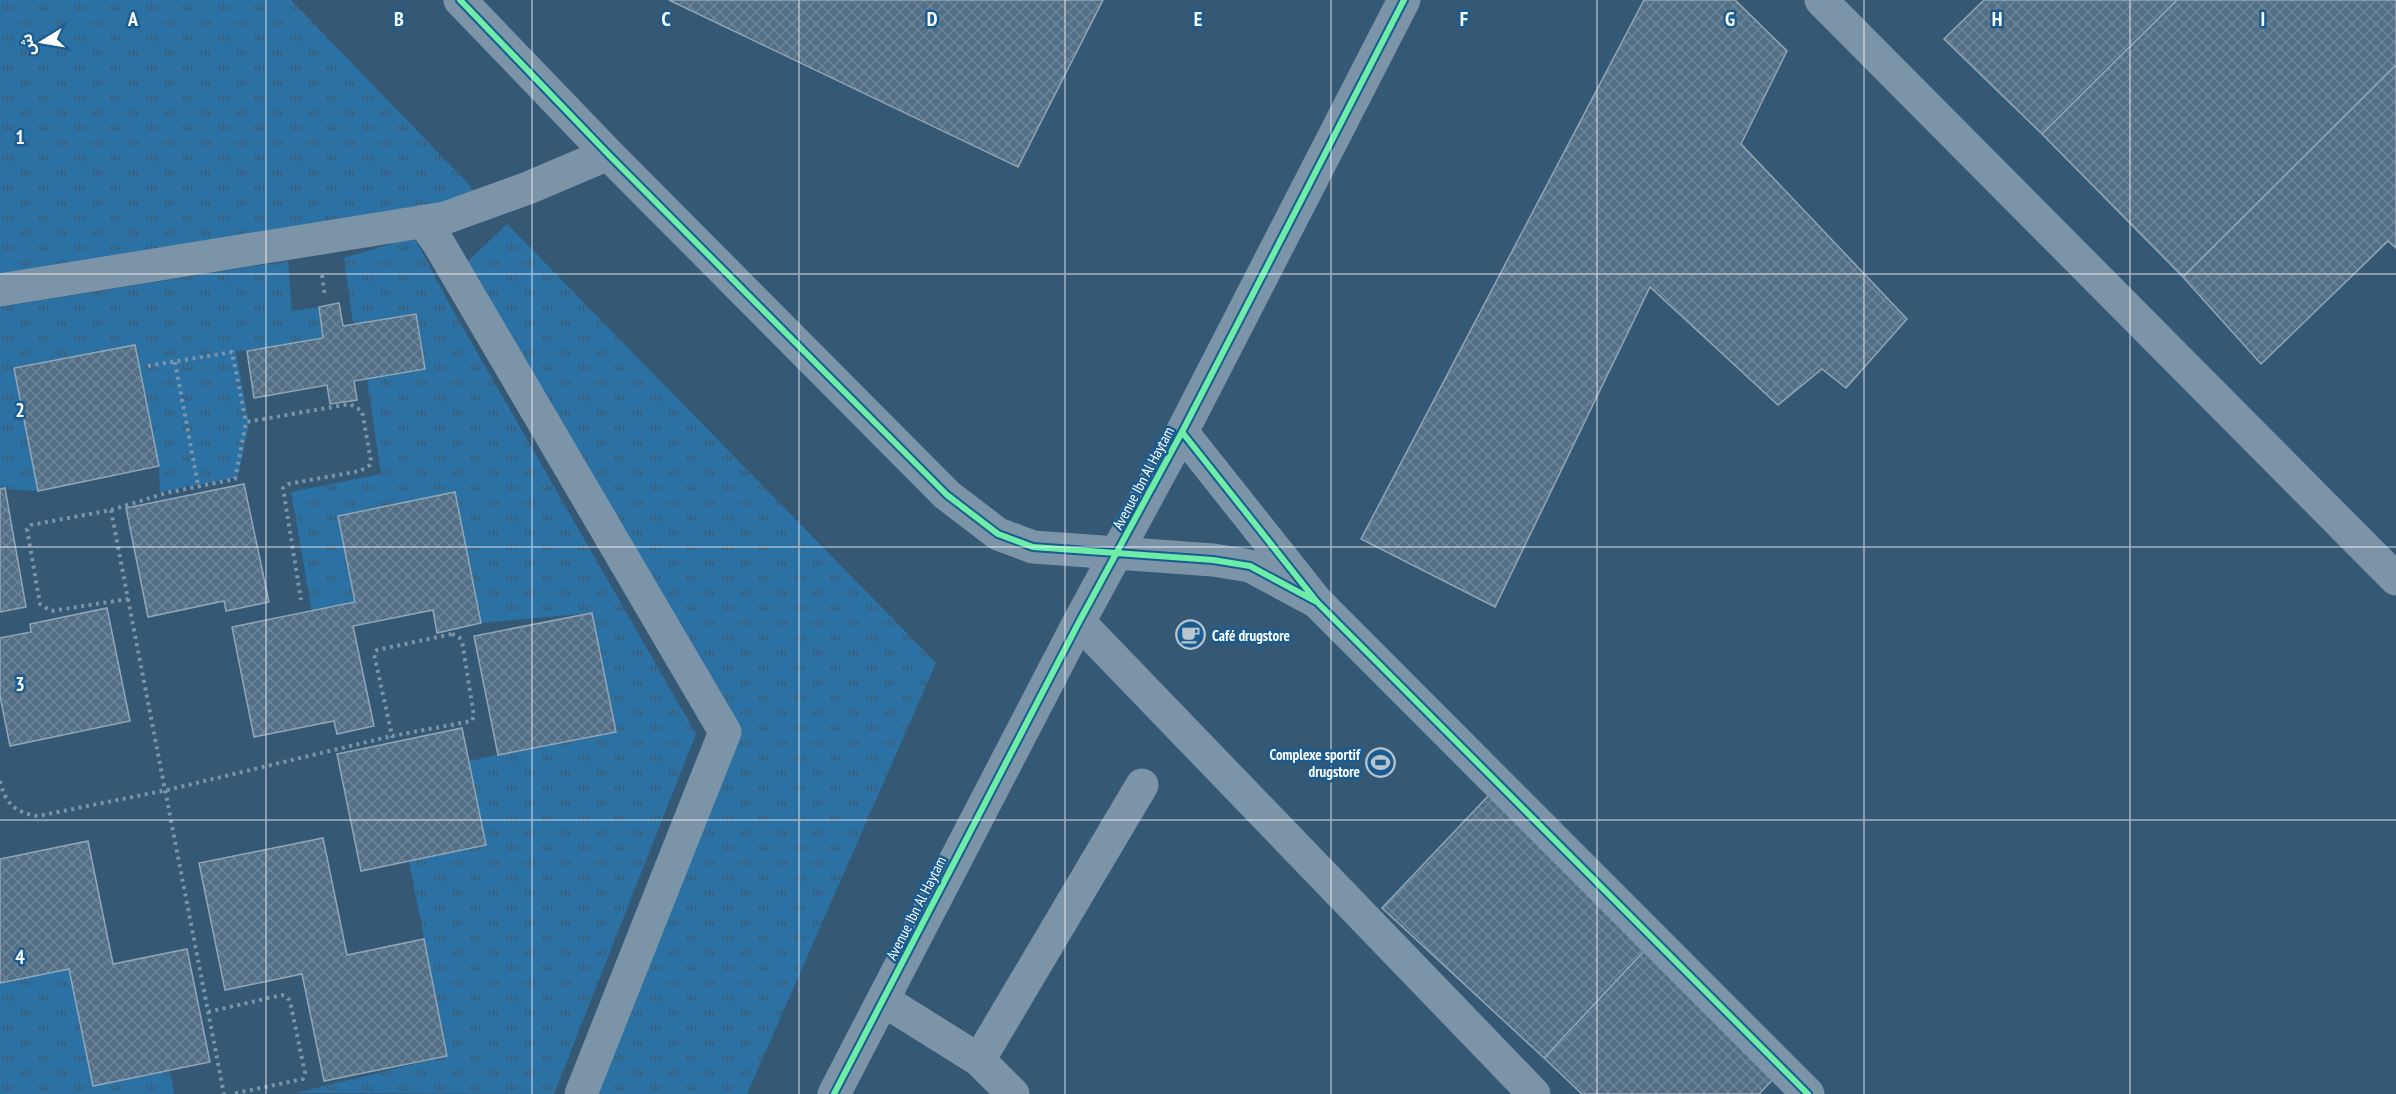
<svg xmlns="http://www.w3.org/2000/svg" width="2396" height="1094" viewBox="0 0 2396 1094" font-family="'PT Sans Narrow','Noto Sans Arabic',sans-serif">
	<style>
		.park { fill: url(#park-tufts) }
		.building { fill: url(#building-cross-hatch); stroke: #91a6b6; stroke-width: 1.5 }
		.lines { fill: none; stroke-linecap: round; stroke-linejoin: round }
		.path { stroke: #7c94a8; stroke-width: 4; stroke-dasharray: 3 4.5; stroke-linecap: butt }
		.minor { stroke: #7c94a8; stroke-width: 33 }
		.cycleway-casing { stroke: #1a5c8f; stroke-width: 10 }
		.cycleway { stroke: #6deda7; stroke-width: 6 }
		.grid { fill: none; stroke: #fff; stroke-width: 1.5; stroke-opacity: 0.55 }
		.labels { text-anchor: middle; dominant-baseline: central; stroke-width: 5; stroke-linejoin: round; paint-order: stroke }
		.street-label { font-size: 15px; fill: #fff; stroke: #1a5c8f }
		.poi-label { font-size: 15px; font-weight: bold; fill: #fff; stroke: #1a5c8f; text-anchor: start }
		.grid-label { font-size: 20px; text-anchor: middle; font-weight: bold; fill: #fff; stroke: #1a5c8f; stroke-width: 5; stroke-linejoin: round; paint-order: stroke }
	</style>
	<defs>
		<pattern id="park-tufts" width="24" height="20" patternUnits="userSpaceOnUse" patternTransform="scale(1.5)"><rect width="24" height="20" fill="#2b71a4"/><path d="M3 7l-1-3M5 7V3M7 7l1-3M15 17l-1-3M17 17v-4M19 17l1-3" fill="none" stroke="#3f5b6f"/></pattern>
		<pattern id="building-cross-hatch" width="8" height="8" patternUnits="userSpaceOnUse" patternTransform="scale(1.5)"><rect width="8" height="8" fill="#536f86"/><path d="M0 0l8 8M0 8l8-8" fill="none" stroke="#6d8598"/></pattern>
	</defs>
	<rect width="100%" height="100%" fill="#355874"/>
	<path class="park" d="M0,0H291L481,197L0,277Z
		M507,224L936,663L747,1094H596L738,738L462,267Z
		M414,237L450,305L696,734L554,1094L296,1093L447,1056L409,861L486,845L468,761L616,731L592,613L481,623L455,492L355,602L312,611L291,492L381,474L367,379L425,369L416,314L353,324L344,258Z
		M288,261L292,311L319,307L323,338L236,352L249,424L238,477L160,492L159,466L134,345L14,368L38,491L0,489V307Z
		M69,969L93,1086L170,1070L174,1094H0V983Z"/>
	<path class="building" d="M669,0H1103L1018,167Z
		M1644,0H1735L1787,51L1741,144L1907,319L1846,388L1822,369L1778,405L1650,287L1495,607L1361,539Z
		M1984,0H2177L2042,134L1944,39Z
		M2177,0H2396V65L2183,277L2042,134Z
		M2396,65V248L2388,241L2261,364L2183,277Z
		M339,303L343,326L416,314L425,369L354,381L357,400L330,404L327,385L254,398L247,351L323,338L319,307Z
		M135,345L159,466L38,491L14,368Z
		M244,484L269,602L226,611L224,601L148,617L126,508Z
		M5,488L26,607L0,612V489Z
		M455,492L481,623L437,633L433,610L353,626L374,726L337,734L334,721L254,737L232,627L355,602L338,516Z
		M107,608L130,721L10,746L0,696V638L31,632L30,624Z
		M592,613L616,732L498,755L474,636Z
		M462,728L486,845L361,871L337,754Z
		M1489,795L1646,949L1544,1058L1382,908Z
		M323,838L347,955L424,939L447,1056L324,1081L302,974L225,990L199,863Z
		M88,841L113,964L187,949L210,1062L93,1086L69,969L0,983V859Z
		M1646,949L1778,1074L1759,1094H1582L1544,1058Z"/>
	<g class="lines">
		<path class="path" d="M322,275L325,297
			M175,362L198,485
			M148,366L232,352L246,422
			M111,510L166,493L235,479L246,422L350,404L362,411L371,461L370,465L360,471L288,484L283,488L301,600
			M111,510L128,599L51,611L40,604L27,529L31,525Z
			M128,599L224,1094
			M452,634L459,637L462,641L474,716L472,721L392,736L374,654L377,650Z
			M0,781C5,803 15,813 38,816L167,790L392,736
			M208,1012L282,995L287,997L290,1001L305,1073L303,1079L232,1094"/>
		<path class="minor" d="M460,0L608,154L947,495L998,534L1033,547L1213,560L1250,566L1317,602
			M1821,0L2396,579
			M423,221L439,244L725,732L581,1094
			M0,290L445,218L528,188L608,154
			M1182,432L1317,602L1808,1094
			M1079,622L1534,1094
			M883,1000L979,1060L1142,785
			M979,1060L1013,1094
			M834,1094L1079,622L1182,432L1404,0"/>
		<defs>
			<path id="cycleway" d="M460,0L608,154L947,495L998,534L1033,547L1213,560L1250,566L1317,602
				M1182,432L1317,602L1808,1094
				M834,1094L1079,622L1182,432L1404,0"/>
		</defs>
		<use href="#cycleway" class="cycleway-casing"/>
		<use href="#cycleway" class="cycleway"/>
	</g>
	<path class="grid" d="M266,0V1094M532,0V1094M799,0V1094M1065,0V1094M1331,0V1094M1597,0V1094M1864,0V1094M2130,0V1094M0,274H2396M0,547H2396M0,820H2396"/>
	<defs>
		<symbol id="cafe-ring" viewBox="-11 -11 22 22"><circle r="9.5" fill="#1a5c8f" stroke="#b8c5ce" stroke-width="1.5"/><path d="M-5.5-4.5H6V0H3Q3 3.5 0 3.5H-2.5Q-5.5 3.5-5.5 0ZM3-3.2v2h1.7v-2ZM-6 4.5H4V6H-6Z" fill="#b8c5ce"/></symbol>
		<symbol id="stadium-ring" viewBox="-11 -11 22 22"><circle r="9.5" fill="#1a5c8f" stroke="#b8c5ce" stroke-width="1.5"/><path d="M0-5a6.5 5 0 1 0 0 10a6.5 5 0 1 0 0-10ZM-3.5-1.8h7v3.6h-7Z" fill="#b8c5ce"/></symbol>
	</defs>
	<g fill-rule="evenodd">
		<use href="#cafe-ring" x="1174" y="618" width="33" height="33"/>
		<use href="#stadium-ring" x="1364" y="746" width="33" height="33"/>
	</g>
	<g class="labels">
		<g class="street-label">
			<text transform="translate(1143 478) rotate(-62)">Avenue Ibn Al Haytam</text>
			<text transform="translate(916 908) rotate(-63)">Avenue Ibn Al Haytam</text>
		</g>
		<g class="poi-label">
			<text x="1212" y="635">Café drugstore</text>
			<text x="1360" y="754" text-anchor="end">Complexe sportif<tspan x="1360" dy="17">drugstore</tspan></text>
		</g>
	</g>
	<g class="grid-label">
		<text x="133" y="26">A</text>
		<text x="399" y="26">B</text>
		<text x="666" y="26">C</text>
		<text x="932" y="26">D</text>
		<text x="1198" y="26">E</text>
		<text x="1464" y="26">F</text>
		<text x="1730" y="26">G</text>
		<text x="1997" y="26">H</text>
		<text x="2263" y="26">I</text>
		<text x="20" y="144">1</text>
		<text x="20" y="417">2</text>
		<text x="20" y="691">3</text>
		<text x="20" y="964">4</text>
	</g>
	<g transform="translate(42 42) rotate(259)" stroke="#1a5c8f" stroke-width="4.5" paint-order="stroke">
	<path d="M0-4.5L10 22L0 15L-10 22Z" fill="#ffffff"/>
	<text y="-9" font-size="16" font-weight="bold" text-anchor="middle" fill="#ffffff">ش</text>
	</g>
</svg>
